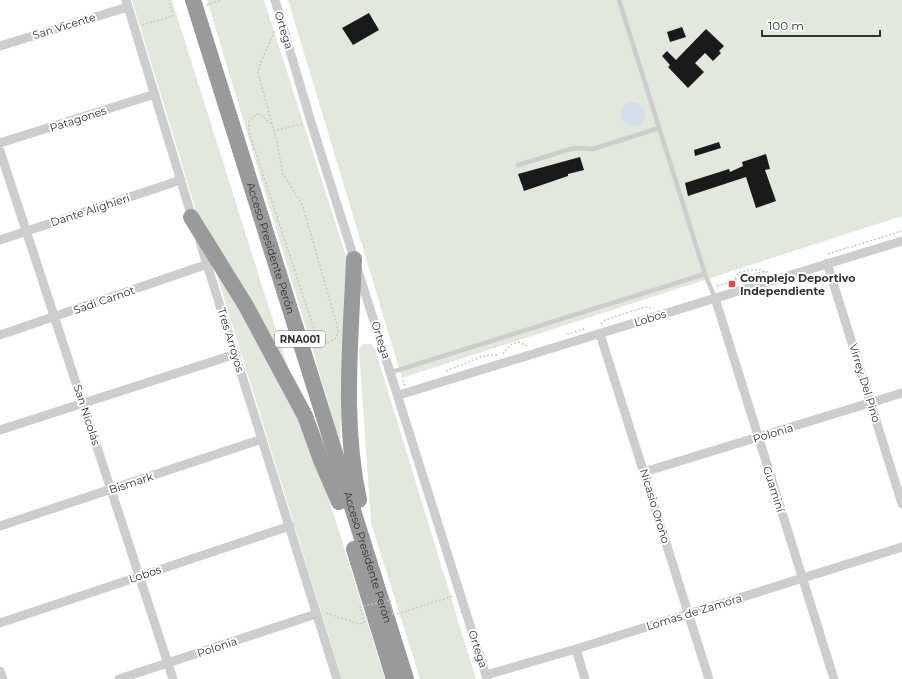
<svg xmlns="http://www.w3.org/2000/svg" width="902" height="679" viewBox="0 0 902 679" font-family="Montserrat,sans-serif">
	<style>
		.green { fill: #e2e8dd }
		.water { fill: #d2deeb }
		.building { fill: #1a1a1a }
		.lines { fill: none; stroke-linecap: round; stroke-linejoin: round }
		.path { stroke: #c7c7c7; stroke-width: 1.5; stroke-dasharray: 2 2; stroke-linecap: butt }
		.service { stroke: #cdcdcd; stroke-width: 4.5 }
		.minor { stroke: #cdcdcd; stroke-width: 9 }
		.motorway { stroke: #9a9a9a; stroke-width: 16 }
		.path-bridge { stroke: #c7c7c7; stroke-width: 1.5; stroke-dasharray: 2 2; stroke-linecap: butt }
		.poi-dot { fill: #d3514b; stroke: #fff; stroke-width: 1.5 }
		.labels { text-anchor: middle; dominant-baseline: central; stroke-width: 4; stroke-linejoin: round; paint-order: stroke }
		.shield { fill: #fff; stroke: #707070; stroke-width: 1 }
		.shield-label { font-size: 10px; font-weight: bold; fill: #333 }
		.street-label { font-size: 11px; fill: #333; stroke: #fff }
		.poi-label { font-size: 11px; font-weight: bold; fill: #333; stroke: #fff; text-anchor: start }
	</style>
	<rect width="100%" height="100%" fill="#fff"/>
	<path class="green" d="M132,0H172L289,371L197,214Z
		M207,0H264L348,262L340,441Z
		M288,0H902V216L402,378Z
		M211,256L272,357L318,464L385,679H342Z
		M363,344H371L375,349L476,679H420L371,523L359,349Z"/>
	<path class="water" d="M621 114a12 12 0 1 1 24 0a12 12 0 1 1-24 0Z"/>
	<path class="building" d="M369,13L379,30L353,45L342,28Z
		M682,27L686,37L670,42L667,32Z
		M706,29L724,46L719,51L721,53L713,61L705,53L695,63L704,72L688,88L668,67L670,65L662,56L667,51L676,60Z
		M719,142L721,148L695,156L694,150Z
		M766,154L770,169L765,170L776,201L756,208L746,177L688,196L685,183L729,169L730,172L743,166L742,162Z
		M580,157L584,170L568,174V176L524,191L518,174Z"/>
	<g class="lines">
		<path class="path" d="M207,5L221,0
			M142,25L173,16L169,0
			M271,124L261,115L256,114L249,121V132L316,335L321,342H329L335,339L338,332L337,325L302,204L283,174L277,142L258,73L261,62L275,30
			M273,131L302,124
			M828,254L902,231
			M735,280L761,272H770
			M717,286L734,281L738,273C747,270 756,268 765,272
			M601,324L605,320L645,307L654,308
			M567,334L584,329
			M503,354L510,345L518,342L528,346
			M446,371L483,356L499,355
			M403,380L405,386
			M326,613L359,624L364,623
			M397,614L453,596"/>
		<path class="service" d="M619,0L705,274L715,298
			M518,165L574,148L593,149L659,128
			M392,372L705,274"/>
		<path class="minor" d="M126,0L193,221
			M275,0L311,122L487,679
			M0,46L128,7
			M0,143L155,94
			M0,151L173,679
			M0,240L181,180
			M200,242L337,679
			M827,263L902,504
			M715,298L834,679
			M600,334L709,679
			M0,335L208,264
			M399,395L902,241
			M0,430L236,354
			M644,472L902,393
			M0,526L262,439
			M0,623L290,526
			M576,649L585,679
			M0,671L3,679
			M486,675L576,649L902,547
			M119,679L316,614"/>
		<g class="motorway">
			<path id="s1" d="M193,0L406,679"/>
			<path d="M191,217L246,306L305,416L321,460L339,502"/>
			<path d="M354,259C351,340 342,421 359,500"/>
			<path d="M354,549L394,679"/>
		</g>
		<path class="path-bridge" d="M364,623L360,607L390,600L393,615"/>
	</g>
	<rect class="poi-dot" x="728" y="280" width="8" height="8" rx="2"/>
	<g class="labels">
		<rect class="shield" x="275" y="331" width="50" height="16" rx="3"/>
		<g class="shield-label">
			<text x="300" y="339">RNA001</text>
		</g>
		<g class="street-label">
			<text transform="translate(64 26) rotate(-17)">San Vicente</text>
			<text transform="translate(284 30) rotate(73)">Ortega</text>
			<text transform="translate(78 119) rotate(-18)">Patagones</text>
			<text transform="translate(90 210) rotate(-18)">Dante Alighieri</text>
			<text stroke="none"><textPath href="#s1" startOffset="260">Acceso Presidente Perón</textPath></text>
			<text transform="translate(104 300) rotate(-19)">Sadi Carnot</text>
			<text transform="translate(650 318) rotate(-17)">Lobos</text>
			<text transform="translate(231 340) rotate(73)">Tres Arroyos</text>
			<text transform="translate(381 340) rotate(72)">Ortega</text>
			<text transform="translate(865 383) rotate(73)">Virrey Del Pino</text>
			<text transform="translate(87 415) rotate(72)">San Nicolás</text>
			<text transform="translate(773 433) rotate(-17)">Polonia</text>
			<text transform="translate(131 483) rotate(-18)">Bismark</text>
			<text transform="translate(774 489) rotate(72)">Guaminí</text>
			<text transform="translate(655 506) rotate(73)">Nicasio Oroño</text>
			<text stroke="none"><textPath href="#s1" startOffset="584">Acceso Presidente Perón</textPath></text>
			<text transform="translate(145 574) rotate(-18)">Lobos</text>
			<text transform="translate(694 612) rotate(-17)">Lomas de Zamora</text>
			<text transform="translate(217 647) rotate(-19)">Polonia</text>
			<text transform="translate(478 649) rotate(72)">Ortega</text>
		</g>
		<g class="poi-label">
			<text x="740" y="278">Complejo Deportivo<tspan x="740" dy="13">Independiente</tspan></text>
		</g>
	</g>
	<path d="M762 30v6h118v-6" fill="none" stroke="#333333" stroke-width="2"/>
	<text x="768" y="30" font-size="12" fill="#333333" stroke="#ffffff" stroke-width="3" paint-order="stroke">100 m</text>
</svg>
